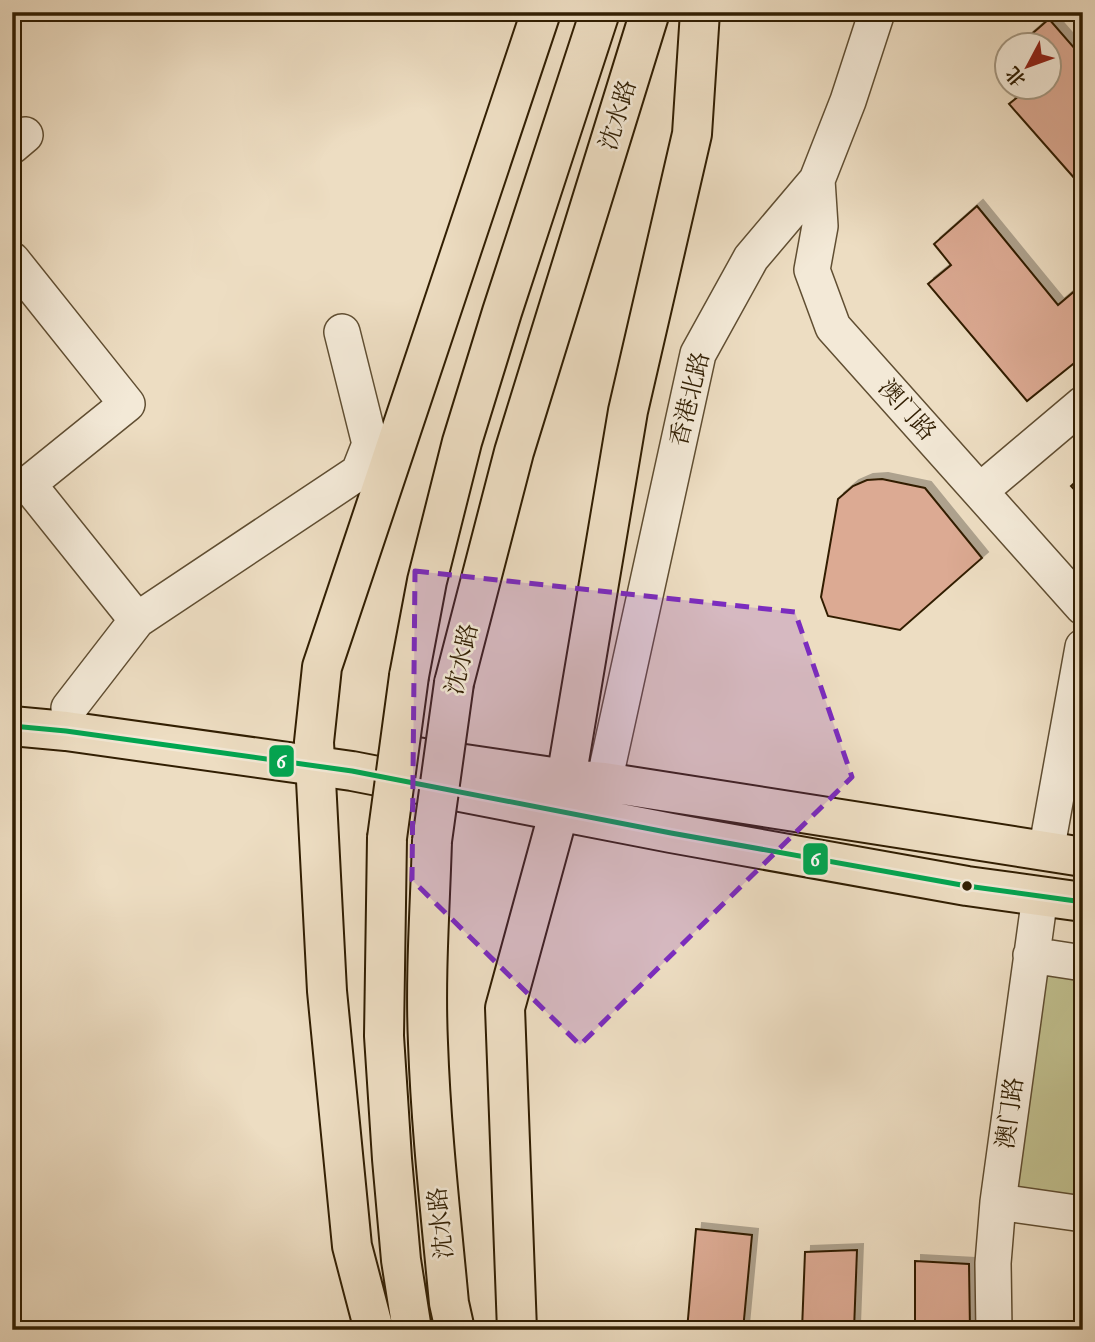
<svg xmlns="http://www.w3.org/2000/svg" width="1095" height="1342" viewBox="0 0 1095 1342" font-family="'IM FELL Double Pica','Noto Serif SC',serif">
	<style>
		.green { fill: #c0bf8e; stroke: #786e48; stroke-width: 2 }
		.building { fill: #dcaa93; stroke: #311e02; stroke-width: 2; filter: url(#shadow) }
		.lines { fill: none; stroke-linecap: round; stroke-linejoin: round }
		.minor-casing { stroke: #604e32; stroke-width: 38 }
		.major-casing { stroke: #311e02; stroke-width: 42 }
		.highway-casing { stroke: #311e02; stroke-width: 42 }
		.minor { stroke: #f3e9d7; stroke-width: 35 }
		.major { stroke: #edddc2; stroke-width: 38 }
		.highway { stroke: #edddc2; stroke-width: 38 }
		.highway-bridge-casing { stroke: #311e02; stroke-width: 42; stroke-linecap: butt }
		.highway-bridge { stroke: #edddc2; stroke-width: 38 }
		.bus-1-casing { stroke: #f3e9d7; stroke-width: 10 }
		.bus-1 { stroke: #00a651; stroke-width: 5 }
		.marked { fill: #7b2cbf; fill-opacity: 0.2; stroke: #7b2cbf; stroke-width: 5; stroke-dasharray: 14 9; stroke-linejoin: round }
		.bus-dot { fill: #311e02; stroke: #f3e9d7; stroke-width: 2.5 }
		.labels { text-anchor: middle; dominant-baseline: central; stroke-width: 5; stroke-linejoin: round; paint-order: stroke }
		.street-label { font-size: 24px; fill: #311e02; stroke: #f3e9d7 }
		.line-badge { stroke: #f3e9d7; stroke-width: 2.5 }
		.badge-label { font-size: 19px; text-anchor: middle; font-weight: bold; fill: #fff }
	</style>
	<defs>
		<filter id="shadow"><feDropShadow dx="6" dy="-6" stdDeviation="0" flood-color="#0004"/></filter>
	</defs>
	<rect width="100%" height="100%" fill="#edddc2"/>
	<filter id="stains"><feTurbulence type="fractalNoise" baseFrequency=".00286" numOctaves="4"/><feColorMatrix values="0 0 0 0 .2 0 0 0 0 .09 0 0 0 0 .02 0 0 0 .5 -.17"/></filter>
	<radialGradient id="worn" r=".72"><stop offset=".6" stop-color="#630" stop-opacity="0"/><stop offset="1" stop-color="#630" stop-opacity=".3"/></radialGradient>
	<path class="green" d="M1031,955L1083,963V1214L998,1202Z"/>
	<path class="building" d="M1049,19L1083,58V188L1009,104L1029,88H1050V46H1018Z
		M977,206L1058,305L1083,284V356L1027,401L928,284L951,265L934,244Z
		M1083,475V499L1071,486Z
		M882,479L925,488L982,558L900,630L828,616L821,597L838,499L853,486L867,480Z
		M696,1229L752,1235L743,1330H687Z
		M857,1250L854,1330H802L805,1252Z
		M915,1261L969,1264L970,1330H915Z"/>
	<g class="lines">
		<defs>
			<path id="minor" d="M12,146L25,135
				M817,180L820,226L812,270L833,327L1083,607
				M12,260L127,404L28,484L137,620
				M980,491L1083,404
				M69,708L137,620L359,472L370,444L342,332
				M604,782L698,354L751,258L817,180L848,101L877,12
				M1046,852L1083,647
				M1031,955L1083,963
				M998,1202L1083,1214
				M994,1330L993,1263L998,1202L1040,896"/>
			<path id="major" d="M12,726L66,731L352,771L671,833L967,886L1083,902
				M410,756L566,779L604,782L1083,857"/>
			<path id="highway" d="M409,676L427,581L462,442L502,312L600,12
				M454,683L514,452L650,12
				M387,838L384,1036L392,1159L401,1260L412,1330
				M432,841C430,908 425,976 428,1043C431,1130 441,1217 449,1303L455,1330
				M374,1330L352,1246L327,991L314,742L322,667L541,12
				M517,1330L505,1008L559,811L566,779L628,411L692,134L700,12"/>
		</defs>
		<use href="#minor" class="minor-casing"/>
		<use href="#major" class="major-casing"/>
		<use href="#highway" class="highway-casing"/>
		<use href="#minor" class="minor"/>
		<use href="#major" class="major"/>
		<use href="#highway" class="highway"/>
		<defs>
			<path id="highway-bridge" d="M387,838L409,676
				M432,841L454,683"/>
		</defs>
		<use href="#highway-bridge" class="highway-bridge-casing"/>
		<use href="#highway-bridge" class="highway-bridge"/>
		<defs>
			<path id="bus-1" d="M12,726L66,731L352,771L671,833L967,886L1083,902"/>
		</defs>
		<use href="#bus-1" class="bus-1-casing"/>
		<use href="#bus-1" class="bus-1"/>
	</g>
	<path class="marked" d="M415,571L795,612L852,777L580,1045L412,880Z"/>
	<circle class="bus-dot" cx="967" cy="886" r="6"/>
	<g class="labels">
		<g class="street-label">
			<text transform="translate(618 115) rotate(-73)">沈水路</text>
			<text transform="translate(690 399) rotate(-76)">香港北路</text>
			<text transform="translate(907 410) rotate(48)">澳门路</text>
			<text transform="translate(462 659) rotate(-77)">沈水路</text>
			<text transform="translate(1010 1113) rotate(-82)">澳门路</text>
			<text transform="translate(441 1223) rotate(-96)">沈水路</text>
		</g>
	</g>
	<g class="line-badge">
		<rect x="268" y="744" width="27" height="34" rx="7" fill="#00a651"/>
		<rect x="802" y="842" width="27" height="34" rx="7" fill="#00a651"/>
	</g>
	<g class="badge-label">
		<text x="281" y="768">6</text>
		<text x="815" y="866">6</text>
	</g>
	<rect width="1095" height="1342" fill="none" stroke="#edddc2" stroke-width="42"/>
	<rect x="14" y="14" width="1067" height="1314" fill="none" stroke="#311e02" stroke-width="3.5"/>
	<rect x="21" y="21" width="1053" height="1300" fill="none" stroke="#311e02" stroke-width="2"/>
	<g transform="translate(1028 66) rotate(229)"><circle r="33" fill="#f3e9d7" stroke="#a59882" stroke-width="2"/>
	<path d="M0-5L12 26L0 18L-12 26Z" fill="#8f2418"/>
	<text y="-10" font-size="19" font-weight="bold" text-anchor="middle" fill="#311e02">北</text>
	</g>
	<rect width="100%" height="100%" filter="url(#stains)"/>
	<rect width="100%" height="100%" fill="url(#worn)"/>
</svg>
